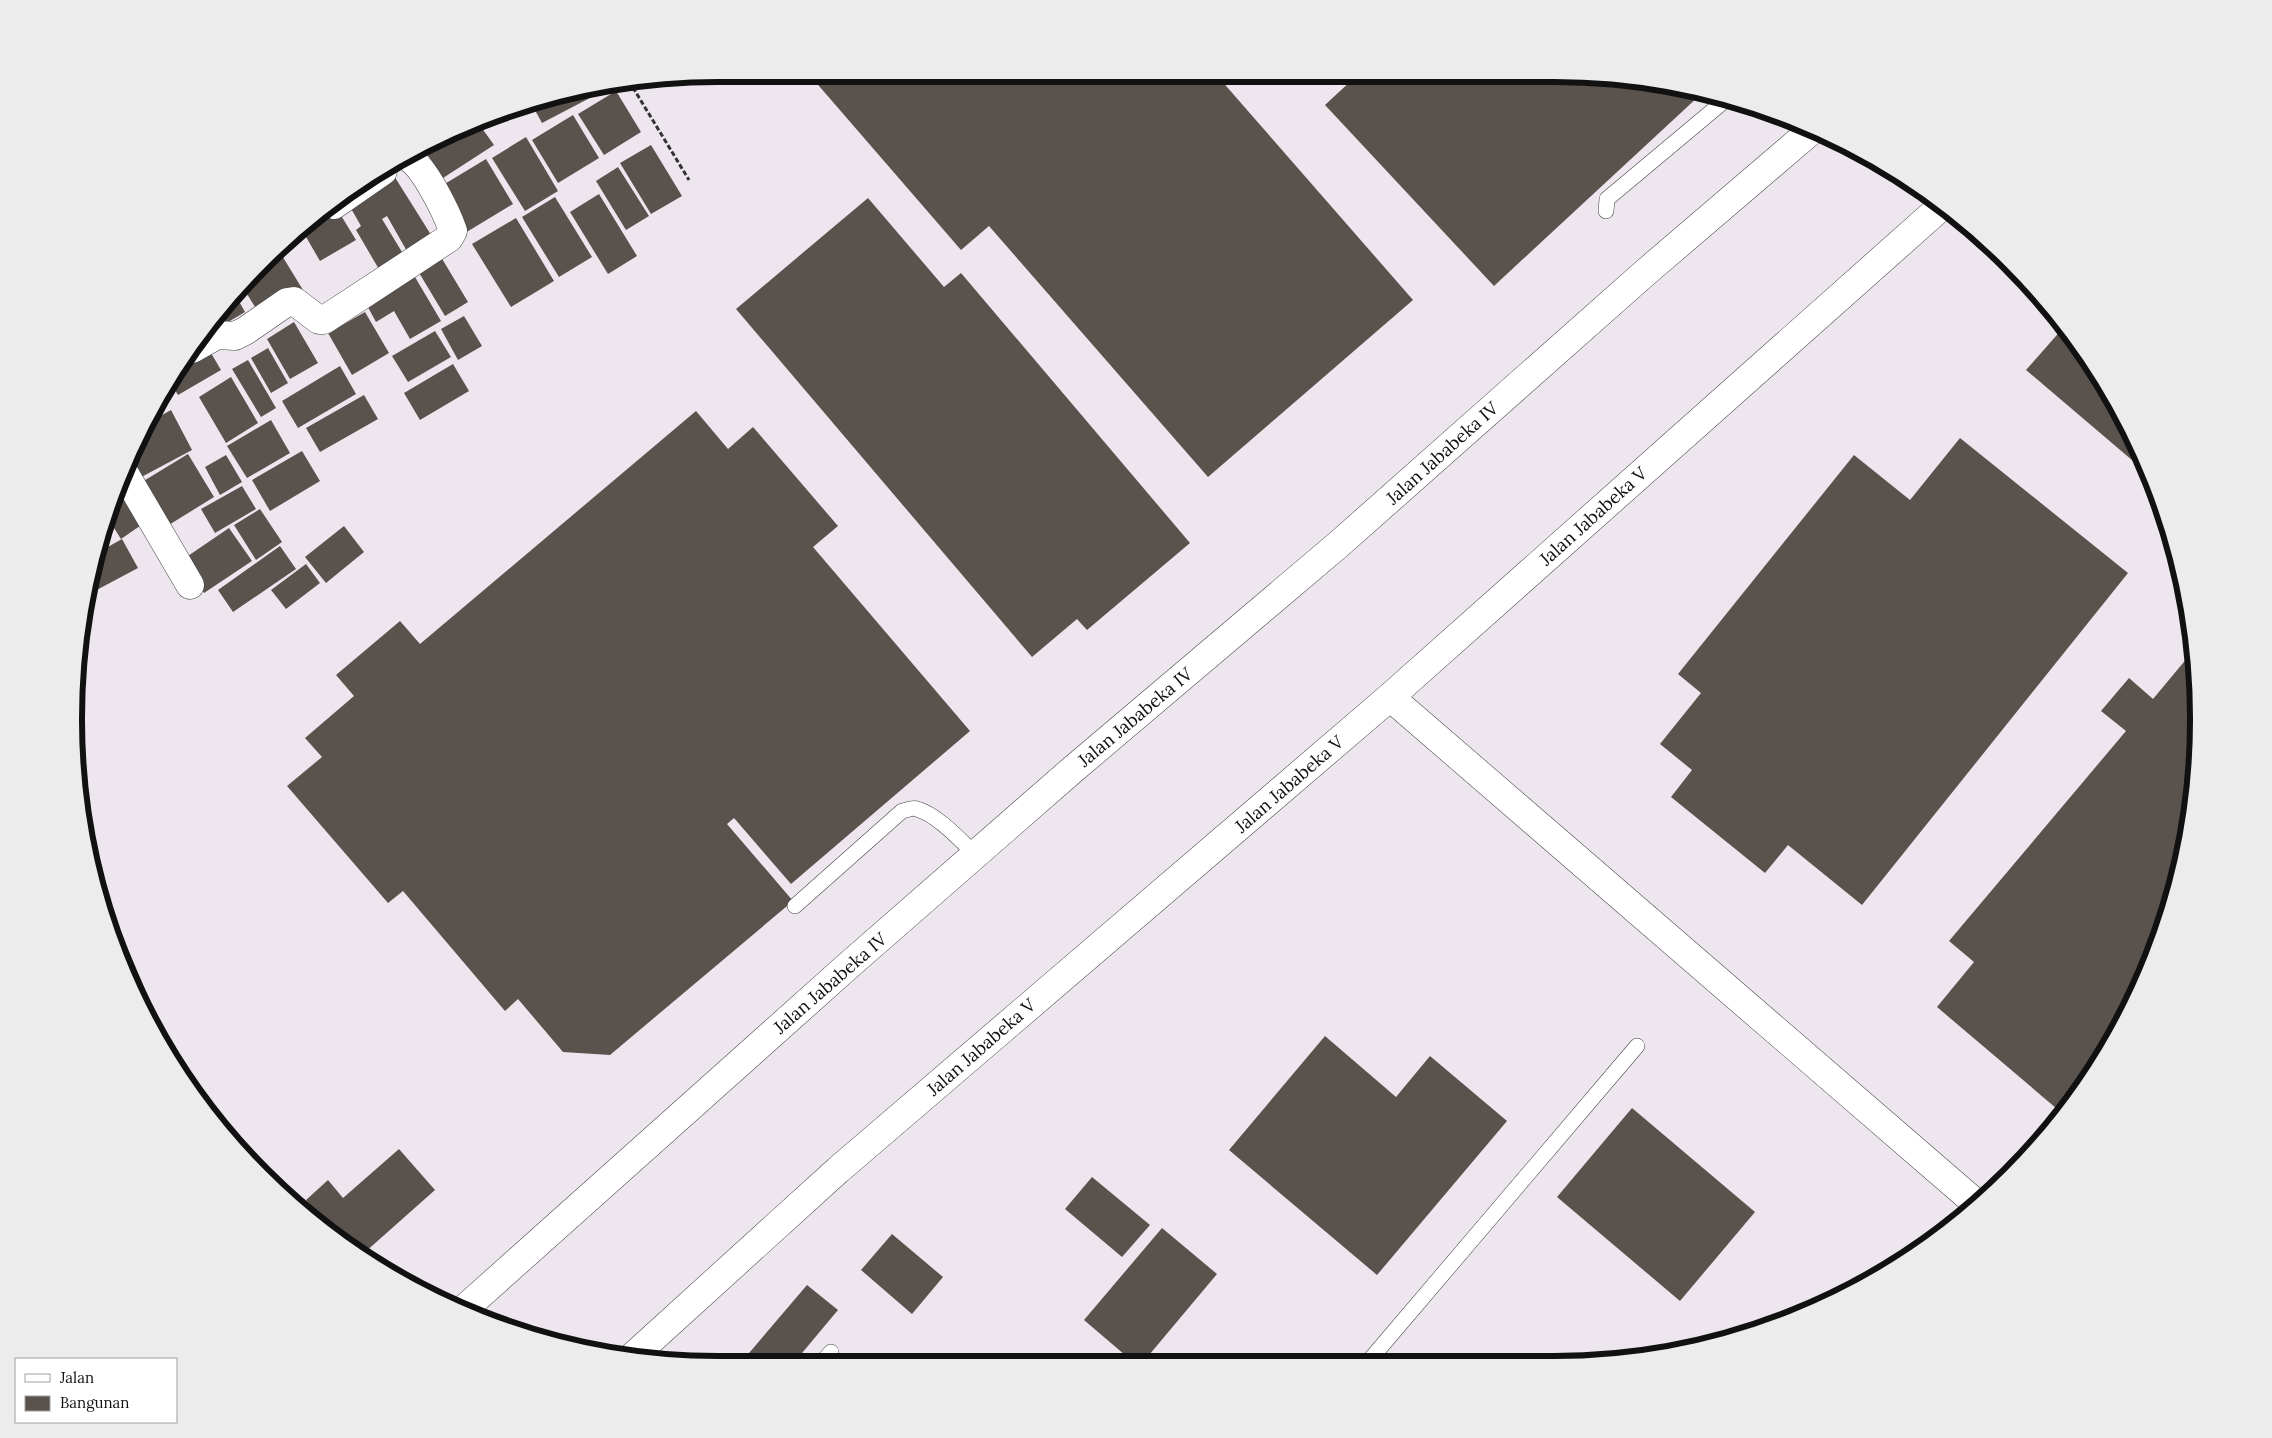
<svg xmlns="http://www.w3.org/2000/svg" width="2272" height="1438" viewBox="0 0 2272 1438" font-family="Lora,serif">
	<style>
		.industrial { fill: #eee6ef }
		.building { fill: #5a524d }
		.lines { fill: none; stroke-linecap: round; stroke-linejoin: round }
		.service-casing { stroke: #444; stroke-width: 16 }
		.minor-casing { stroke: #444; stroke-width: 29 }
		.tertiary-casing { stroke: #444; stroke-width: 29 }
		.path { stroke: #333; stroke-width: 3; stroke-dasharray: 5 2.5; stroke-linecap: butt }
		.service { stroke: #fff; stroke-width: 15 }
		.minor { stroke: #fff; stroke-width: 28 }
		.tertiary { stroke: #fff; stroke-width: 28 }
		.labels { text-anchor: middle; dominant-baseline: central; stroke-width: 5; stroke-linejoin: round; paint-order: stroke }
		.street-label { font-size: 18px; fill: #111; stroke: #fff }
		.rim { fill: none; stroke: #111; stroke-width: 6 }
	</style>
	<rect width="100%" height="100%" fill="#fffdf5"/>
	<path class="industrial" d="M635,79H1637L1800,123L1946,207L2038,294L2112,397L2164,512L2193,635L2197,761L2176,886L2132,1005L2065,1112L1978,1204L1875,1278L1720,1342L1595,1363L635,1359L472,1315L326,1231L234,1145L182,1077L140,1004L96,886L74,719L86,593L108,511L160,397L207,326L263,263L360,183L512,108Z"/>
	<path class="building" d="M813,79H1220L1413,300L1208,477L989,226L961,250Z
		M1353,79H1637L1699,96L1494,286L1325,105Z
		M608,86L609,88L542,123L531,103Z
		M616,91L641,132L604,155L578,114Z
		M573,115L599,158L558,183L532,140Z
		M479,124L494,145L443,178L425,151Z
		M526,137L558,191L525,211L492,158Z
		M651,145L682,196L651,214L620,163Z
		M486,159L513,204L465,233L438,188Z
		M618,167L649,216L626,230L596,181Z
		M391,171L433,238L408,253L387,216L382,219L405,257L380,271L356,230L361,226L345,198Z
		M599,194L637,256L608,274L570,212Z
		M555,197L592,257L559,277L522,217Z
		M868,198L944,287L961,273L1190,543L1087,630L1077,619L1032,657L736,309Z
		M337,209L356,240L320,261L302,230Z
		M516,218L554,281L511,307L472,244Z
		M281,254L303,290L260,315L242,286L259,267Z
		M441,257L468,302L445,316L418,271Z
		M412,272L441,321L410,339L394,311L376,322L364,300Z
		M235,294L245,312L203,337L207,326Z
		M365,312L389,353L352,375L328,333Z
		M464,316L482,346L458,360L441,329Z
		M294,322L318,363L290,379L267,339Z
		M2063,328L2112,397L2146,472L2026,370Z
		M435,331L451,357L408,382L392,356Z
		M208,348L221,370L178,395L170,382L182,363Z
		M268,348L288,383L271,393L251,358Z
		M248,360L276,408L261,417L232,369Z
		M453,364L469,391L420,420L404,393Z
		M340,366L356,394L298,428L282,401Z
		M231,377L258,423L226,443L199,397Z
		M364,395L378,419L320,452L306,428Z
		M171,410L192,450L132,482L126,472L148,423Z
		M696,411L728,449L753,427L838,526L813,547L970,731L791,884L734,818L727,824L793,901L610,1055L563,1052L518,999L505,1011L403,891L388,903L287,786L322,757L305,738L354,696L336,675L400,621L420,644Z
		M271,420L290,453L247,478L227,446Z
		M1960,438L2128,573L1862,905L1788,845L1765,873L1671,797L1692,770L1660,744L1701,693L1678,674L1854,455L1910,500Z
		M302,451L320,481L270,511L252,480Z
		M188,454L214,497L164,528L137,485Z
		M226,455L242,482L220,495L205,467Z
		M242,486L256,509L215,533L201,509Z
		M130,490L150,519L121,539L107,517L112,502Z
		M260,509L282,542L256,560L234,525Z
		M344,526L364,552L326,583L305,557Z
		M229,528L252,561L204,593L182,560Z
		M122,539L138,568L91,593L88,587L97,553Z
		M280,546L296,569L233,612L218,590Z
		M306,564L320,583L286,609L271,590Z
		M2193,651L2197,761L2176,886L2132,1005L2063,1114L1937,1007L1974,962L1949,941L2126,731L2101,711L2129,678L2153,699Z
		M113,914L171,1050L168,1052L140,1004L107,917Z
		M1325,1036L1396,1097L1430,1056L1507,1121L1377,1275L1229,1150Z
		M1632,1108L1755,1212L1680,1301L1557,1197Z
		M399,1149L435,1190L364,1253L326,1231L316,1221L321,1217L306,1200L328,1180L343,1198Z
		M1092,1177L1150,1225L1122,1257L1065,1209Z
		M1162,1228L1217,1274L1144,1361H1132L1084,1320Z
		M892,1234L943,1277L912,1314L861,1270Z
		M807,1285L838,1310L797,1359H744Z"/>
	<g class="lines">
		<defs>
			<path id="service" d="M1606,211L1607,199L1723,102
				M795,906L902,811C907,810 913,807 917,809C938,815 961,841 977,856
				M824,1360L831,1352
				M1368,1362L1637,1046"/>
			<path id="minor" d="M334,205L383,171
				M192,349L217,335L235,336L245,331L287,302L294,301L319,320H324L449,238L453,231C447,213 425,168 409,158
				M125,474L190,585
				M1390,697L1978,1205"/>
			<path id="tertiary" d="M463,1310L849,965L1071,771L1339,544L1646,272L1812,130
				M631,1358L838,1170L1390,697L1943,205"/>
		</defs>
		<use href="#service" class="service-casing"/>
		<use href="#minor" class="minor-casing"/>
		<use href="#tertiary" class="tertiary-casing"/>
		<path class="path" d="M629,81L689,180"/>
		<use href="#service" class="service"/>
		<use href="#minor" class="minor"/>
		<use href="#tertiary" class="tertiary"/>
	</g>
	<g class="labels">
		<g class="street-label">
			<text transform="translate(1442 453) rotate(-42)">Jalan Jababeka IV</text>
			<text transform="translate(1593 516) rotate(-42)">Jalan Jababeka V</text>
			<text transform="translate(1135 717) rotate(-40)">Jalan Jababeka IV</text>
			<text transform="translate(1289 784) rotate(-41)">Jalan Jababeka V</text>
			<text transform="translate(830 983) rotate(-41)">Jalan Jababeka IV</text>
			<text transform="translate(981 1047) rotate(-41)">Jalan Jababeka V</text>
		</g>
	</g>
	<path d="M0 0H2272V1438H0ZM718 82H1554A636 636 0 0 1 2190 718V720A636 636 0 0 1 1554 1356H718A636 636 0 0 1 82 720V718A636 636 0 0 1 718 82Z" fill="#ececec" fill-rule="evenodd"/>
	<path class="rim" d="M718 82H1554A636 636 0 0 1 2190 718V720A636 636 0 0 1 1554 1356H718A636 636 0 0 1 82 720V718A636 636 0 0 1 718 82Z"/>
	<rect x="15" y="1358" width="162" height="65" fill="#ffffff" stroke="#a0a0a0"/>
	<rect x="25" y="1374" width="25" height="8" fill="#ffffff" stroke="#a0a0a0"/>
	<text x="60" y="1383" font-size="15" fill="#111111">Jalan</text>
	<rect x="25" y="1396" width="25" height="15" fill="#5a524d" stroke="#a0a0a0"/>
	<text x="60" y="1408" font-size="15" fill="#111111">Bangunan</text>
</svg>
